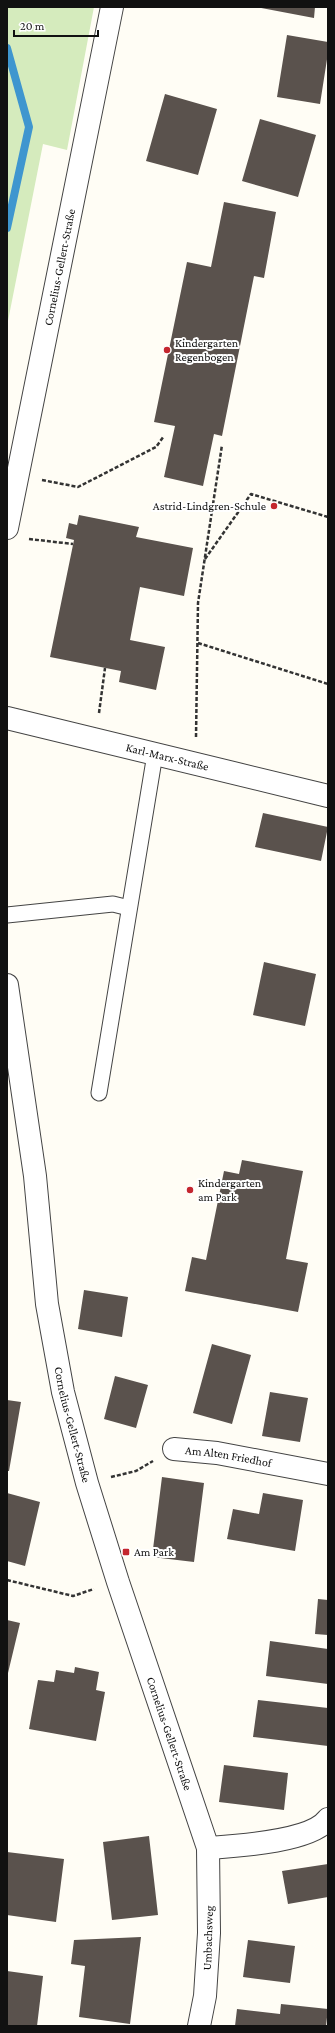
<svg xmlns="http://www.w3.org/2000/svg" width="335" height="2033" viewBox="0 0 335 2033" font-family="'Crimson Pro',serif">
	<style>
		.green { fill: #d5ebbd }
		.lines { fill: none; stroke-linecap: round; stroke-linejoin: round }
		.stream { stroke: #3f96cf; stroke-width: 8 }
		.building { fill: #5a524d }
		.service-casing { stroke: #444; stroke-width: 17 }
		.minor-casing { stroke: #444; stroke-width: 24 }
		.path { stroke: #333; stroke-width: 2.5; stroke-dasharray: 4 2; stroke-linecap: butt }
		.service { stroke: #fff; stroke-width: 15 }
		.minor { stroke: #fff; stroke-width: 22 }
		.poi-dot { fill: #c4262e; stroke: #fff; stroke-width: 1.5 }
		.labels { text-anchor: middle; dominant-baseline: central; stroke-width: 4; stroke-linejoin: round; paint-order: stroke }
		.street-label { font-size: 12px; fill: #111; stroke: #fff }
		.poi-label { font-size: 12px; fill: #111; stroke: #fff; text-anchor: start }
	</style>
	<rect width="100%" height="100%" fill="#fffdf5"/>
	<path class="green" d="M7,7H94L67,150L43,144L7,326Z"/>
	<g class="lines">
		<path class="stream" d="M7,48L29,127L7,228"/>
	</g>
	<path class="building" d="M256,7H315L314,18Z
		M287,35L328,42V53L320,104L277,97Z
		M165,94L217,109L198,175L146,161Z
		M260,119L316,135L298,197L242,181Z
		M224,202L276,212L264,278L254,276L222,436L214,434L203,486L164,477L175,426L154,422L187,262L211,267Z
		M79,515L139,527L136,537L193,548L184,596L140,587L130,640L165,647L156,690L119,682L121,671L50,657L74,540L66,538L69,523L77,525Z
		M263,813L328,827L321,861L255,847Z
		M264,962L316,974L305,1026L253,1015Z
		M242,1160L303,1171L286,1259L308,1263L298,1312L185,1291L192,1257L206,1260L224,1171L239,1174Z
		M84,1290L128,1297L122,1337L78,1329Z
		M212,1344L251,1355L232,1424L193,1413Z
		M115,1376L148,1385L136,1428L104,1419Z
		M270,1392L308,1398L300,1442L262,1436Z
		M7,1400L21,1402L9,1471H7Z
		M162,1477L204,1483L194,1562L152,1557Z
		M7,1493L40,1502L25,1566L7,1561Z
		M263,1493L303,1500L295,1551L227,1539L233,1509L259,1514Z
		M318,1599L328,1600V1635L315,1634Z
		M7,1620L20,1623L8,1673H7Z
		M270,1641L328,1649V1684L266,1676Z
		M75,1667L99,1672L96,1690L105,1692L96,1741L29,1729L38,1680L54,1682L56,1670L74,1673Z
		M258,1700L328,1708V1746L253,1737Z
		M224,1765L288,1773L284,1810L219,1802Z
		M149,1836L158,1915L112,1920L103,1842Z
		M7,1852L64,1859L56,1922L7,1915Z
		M328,1864V1897L288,1904L282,1871Z
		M141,1937L130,2024L79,2017L85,1966L71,1964L74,1940Z
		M248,1940L295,1946L290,1983L243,1977Z
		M7,1971L43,1976L37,2026H7Z
		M281,2004L328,2009L326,2026H235L237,2009L280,2014Z"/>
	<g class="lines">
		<defs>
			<path id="service" d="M7,915L113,904L129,908
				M99,1093L155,754"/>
			<g id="minor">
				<path id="s1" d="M7,528L112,7"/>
				<path id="s2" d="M7,718L328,796"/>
				<path id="s3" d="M7,985L35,1176L47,1304L63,1392L87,1483L118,1582L208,1848L209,1933L205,1996L199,2026"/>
				<path id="s4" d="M174,1449L217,1453L328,1474"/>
				<path d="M208,1848C236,1846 311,1842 328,1819"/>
			</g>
		</defs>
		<use href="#service" class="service-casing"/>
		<use href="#minor" class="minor-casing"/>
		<path class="path" d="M42,480L78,487L156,447L164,436
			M29,539L73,544
			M205,559L251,494L328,517
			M198,643L328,684
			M99,713L105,668
			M196,737L198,603L222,445
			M111,1477L136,1471L153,1461
			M7,1580L73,1596L94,1589"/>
		<use href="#service" class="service"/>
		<use href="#minor" class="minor"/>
	</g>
	<g class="poi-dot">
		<circle cx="167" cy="350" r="4"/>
		<circle cx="274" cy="506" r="4"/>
		<circle cx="190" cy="1190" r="4"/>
		<rect x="122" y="1548" width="8" height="8" rx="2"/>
	</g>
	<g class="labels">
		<g class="street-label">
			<text stroke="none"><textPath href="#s1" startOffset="266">Cornelius-Gellert-Straße</textPath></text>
			<text stroke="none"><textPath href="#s2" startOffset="165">Karl-Marx-Straße</textPath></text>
			<text stroke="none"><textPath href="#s3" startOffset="445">Cornelius-Gellert-Straße</textPath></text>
			<text stroke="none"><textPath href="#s4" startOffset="55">Am Alten Friedhof</textPath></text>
			<text stroke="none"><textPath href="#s3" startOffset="769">Cornelius-Gellert-Straße</textPath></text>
			<text transform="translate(208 1938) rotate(-88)">Umbachsweg</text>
		</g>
		<g class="poi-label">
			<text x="175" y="343">Kindergarten<tspan x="175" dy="14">Regenbogen</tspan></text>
			<text x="266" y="506" text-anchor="end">Astrid-Lindgren-Schule</text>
			<text x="198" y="1183">Kindergarten<tspan x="198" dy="14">am Park</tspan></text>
			<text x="134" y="1552">Am Park</text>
		</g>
	</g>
	<rect width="335" height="2033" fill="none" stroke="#111111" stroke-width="16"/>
	<path d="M14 30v6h84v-6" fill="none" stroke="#111111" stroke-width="2"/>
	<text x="20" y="30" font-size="12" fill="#111111" stroke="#ffffff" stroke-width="3" paint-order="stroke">20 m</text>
</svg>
